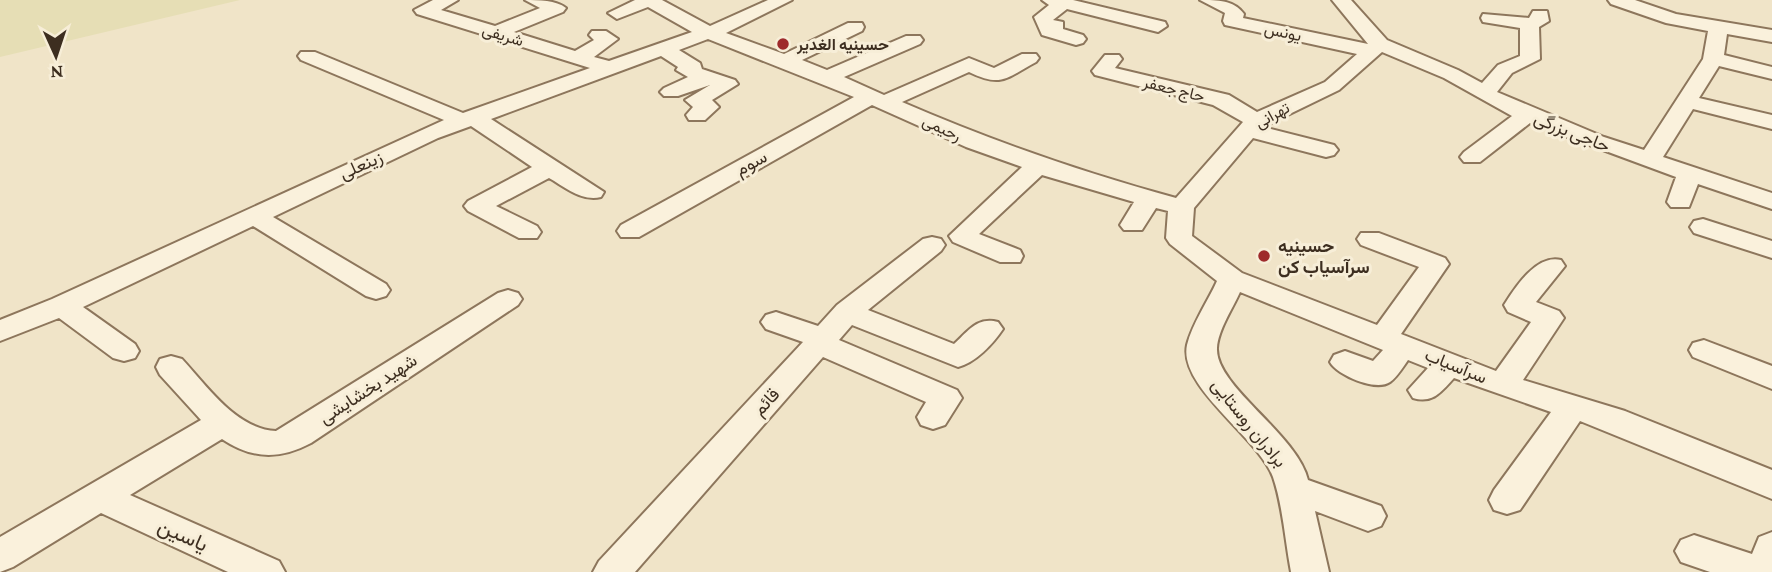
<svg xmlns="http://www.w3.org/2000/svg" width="1772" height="572" viewBox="0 0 1772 572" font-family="'Crimson Pro',Vazirmatn,serif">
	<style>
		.farmland { fill: #e6deb5 }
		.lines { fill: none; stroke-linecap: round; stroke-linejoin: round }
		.minor-casing { stroke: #8d765c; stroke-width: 4 }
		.minor { fill: #faf1dc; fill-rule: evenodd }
		.poi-dot { fill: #9e2a2b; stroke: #f7eed8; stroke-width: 2.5 }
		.labels { text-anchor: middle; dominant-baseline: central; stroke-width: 6; stroke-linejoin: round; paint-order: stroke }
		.far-street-label { font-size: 16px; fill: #3d2e20; stroke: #f7eed8 }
		.far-poi-label { font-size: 16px; font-weight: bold; fill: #3d2e20; stroke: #f7eed8; text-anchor: start }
		.street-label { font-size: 18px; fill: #3d2e20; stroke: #f7eed8 }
		.poi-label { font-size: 18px; font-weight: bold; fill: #3d2e20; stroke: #f7eed8; text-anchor: start }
		.near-street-label { font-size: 21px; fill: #3d2e20; stroke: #f7eed8 }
	</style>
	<rect width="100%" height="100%" fill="#f0e4c8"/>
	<path class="farmland" d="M0,0H240L0,57Z"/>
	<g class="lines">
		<defs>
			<path id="minor" d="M433,0H458L441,10L495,26L540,8L525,0C539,0 556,0 566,8L563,12L514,32L575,51L594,40L589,35L592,31H606L618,39L594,57L609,61L692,32L648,7L617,19L608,13L635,0H662L710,26L768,0H792L726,33L784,54L848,23H862L864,27L862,31L802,60L827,70L906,36H920L923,40L920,44L844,77L884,95L969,58L994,68L1022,54H1036L1039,58L1036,62C1006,78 1002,88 969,72L902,102C992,141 1081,172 1176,198L1243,122L1213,105L1095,75L1092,71L1105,55H1119L1122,59L1115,68L1229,95L1257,112L1325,82L1357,54L1225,25L1223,21L1225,13L1200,0C1218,0 1234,0 1244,14L1243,18L1368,44L1332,0H1351L1387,40L1458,70L1482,83L1498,65L1520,56V28L1483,22L1481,18L1483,14L1529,18L1533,11H1547L1549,21L1539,27L1540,59L1512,73L1497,92L1604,137L1644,150L1703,59L1708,31L1666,23L1611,4L1608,0H1635L1676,14L1772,30V42L1727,34L1724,55L1772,67V79L1719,66L1699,98L1772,115V129L1693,109L1663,157L1772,193V209L1698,184L1689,207H1671L1667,202L1676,177L1530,123L1480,162H1464L1460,157L1464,152L1512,116L1444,78L1382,52L1339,90L1263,127L1334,145L1338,150L1334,155L1326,157L1253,138L1194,208L1192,236L1242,273L1377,325L1419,267L1361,245L1357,239L1361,233H1379L1445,258L1449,264L1401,334L1496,371L1531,322L1508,312L1504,305C1516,286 1537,254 1561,260L1565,266L1536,302L1559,311L1564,318L1523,380L1625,411L1772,470V499L1580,421L1520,510L1507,514L1494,510L1489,500L1494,490L1551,412L1454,378C1441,392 1433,404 1413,398L1408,390L1428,368L1408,360C1403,367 1397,377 1390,382C1376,392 1337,375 1330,362L1334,355L1345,351L1373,361L1383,350L1240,292C1233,308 1218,330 1217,348C1215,386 1297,434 1308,480L1381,506L1386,516L1381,526L1368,531L1315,511L1329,572H1291C1285,541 1283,506 1273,477C1259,438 1178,387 1187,345C1192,324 1208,301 1217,281L1170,244L1166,238L1168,211L1156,208L1142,230H1124L1120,225L1134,202L1042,175L979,234L1020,250L1023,256L1020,262H1000L953,242L949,236L1022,167L966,147L872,105L639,237H621L617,231L621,225L854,97L708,39L679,50L700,63L702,69L735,80L738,84L712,100L719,107L705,120H689L686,115L693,107L685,100L710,85L678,96H664L660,92L664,88L688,77L676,70L678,67L661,56L491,119L604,192L601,197C582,202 565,187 549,178L496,206L537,226L541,232L537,238H519L468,211L464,206L468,201L532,167L471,126L438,138L273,217L386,284L390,290L386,296L376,299L366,296L253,226L83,307L135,344L139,351L135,358L124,361L113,358L59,318L0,341V320L52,299L444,120L301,60L298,56L301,52H315L463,113L590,68L417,14L414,10Z
				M1042,0H1073L1165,22L1167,26L1158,32L1067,9L1053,20L1063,22V29L1083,35L1086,39L1083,43L1076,45L1042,35L1034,17L1049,5Z
				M1703,219L1772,241V258L1694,233L1690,227L1694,221Z
				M932,237L941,239L945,245L941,251L868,310L954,344C968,331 978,316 998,322L1003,329C993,344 975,363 958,367L852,325L839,340L957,390L962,398L945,425L933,429L921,425L917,417L926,402L823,357L635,572H593L599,561L803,342L766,329L761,322L766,315L776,312L818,326L837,305L923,239Z
				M508,290L518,293L522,299L518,305L311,443C279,460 252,459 222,439L130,495L279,561L285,572H228L101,513L13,567L0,572V537L201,420L160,375L156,367L160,359L171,356L182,359C207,386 236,429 276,431L498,293Z
				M1704,340L1772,366V389L1693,357L1689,350L1693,343Z
				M1772,532V572H1710L1681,562L1675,551L1681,540L1694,535L1752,554L1759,537Z"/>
		</defs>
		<use href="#minor" class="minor-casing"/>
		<use href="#minor" class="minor"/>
	</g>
	<g class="poi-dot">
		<circle cx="783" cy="44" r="7"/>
		<circle cx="1264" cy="256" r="7"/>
	</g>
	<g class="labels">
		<g class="far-street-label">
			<text transform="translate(1283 32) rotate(12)">یونس</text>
			<text transform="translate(503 35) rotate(17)">شریفی</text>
			<text transform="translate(1174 89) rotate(14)">حاج جعفر</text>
			<text transform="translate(1272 115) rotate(-29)">تهرانی</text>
			<text transform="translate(942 128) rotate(25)">رحیمی</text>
		</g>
		<g class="far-poi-label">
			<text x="797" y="44">حسینیه الغدیر</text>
		</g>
		<g class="street-label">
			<text transform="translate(1572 132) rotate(22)">حاجی بزرگی</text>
			<text transform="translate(751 163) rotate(-29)">سوم</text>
			<text transform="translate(361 165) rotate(-24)">زینعلی</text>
			<text transform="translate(1456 366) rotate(22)">سرآسیاب</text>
			<text transform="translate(368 389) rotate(-33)">شهید بخشایشی</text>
			<text transform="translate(766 402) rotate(-48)">قائم</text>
			<text transform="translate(1249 423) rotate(51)">برادران روستایی</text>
		</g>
		<g class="poi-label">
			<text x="1278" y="246">حسینیه<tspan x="1278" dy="21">سرآسیاب کن</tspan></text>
		</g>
		<g class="near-street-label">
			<text transform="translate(183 535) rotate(24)">یاسین</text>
		</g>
	</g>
	<g transform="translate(56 56) rotate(177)" stroke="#f7eed8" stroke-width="5" paint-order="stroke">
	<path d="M0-5L12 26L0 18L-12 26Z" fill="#3d2e20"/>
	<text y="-10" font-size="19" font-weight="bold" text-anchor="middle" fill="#3d2e20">N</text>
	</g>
</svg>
